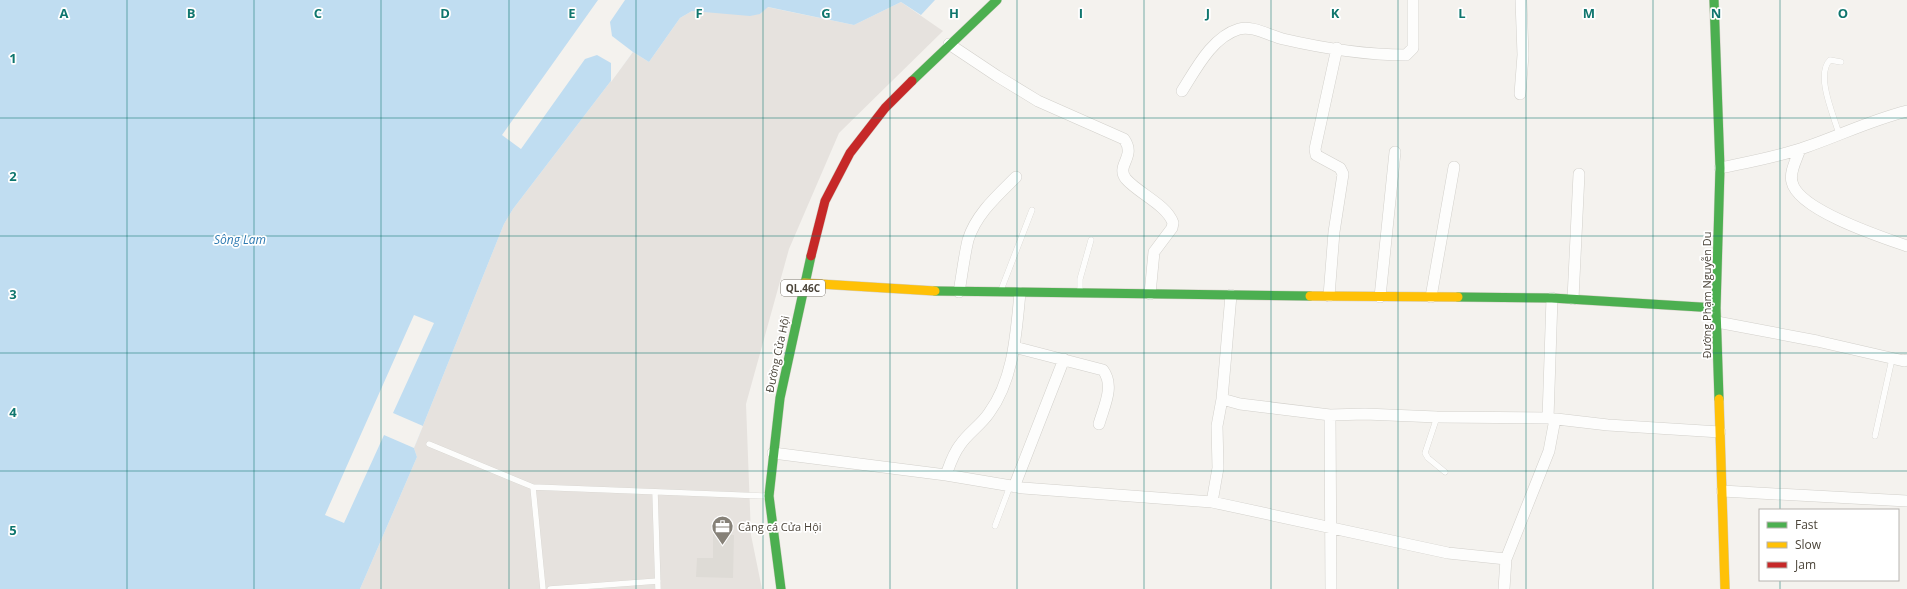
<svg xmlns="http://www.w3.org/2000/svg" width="1907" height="589" viewBox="0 0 1907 589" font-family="'Open Sans',sans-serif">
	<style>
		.industrial { fill: #e6e2de }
		.water { fill: #c0ddf1 }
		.pier { fill: #f4f2ee }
		.building { fill: #dedbd6 }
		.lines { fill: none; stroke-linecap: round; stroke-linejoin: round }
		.lane-casing { stroke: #d2d0cb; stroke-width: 6 }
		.street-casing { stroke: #d2d0cb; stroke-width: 12 }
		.fast-casing { stroke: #d3cfc5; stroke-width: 10 }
		.slow-casing { stroke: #d3cfc5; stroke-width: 10 }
		.jam-casing { stroke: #d3cfc5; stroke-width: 10 }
		.lane { stroke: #fdfdfc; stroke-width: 5.5 }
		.street { stroke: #fdfdfc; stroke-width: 11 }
		.fast { stroke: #4caf50; stroke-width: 9 }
		.slow { stroke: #ffc107; stroke-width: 9 }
		.jam { stroke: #c62828; stroke-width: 9 }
		.grid { fill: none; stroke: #0f766e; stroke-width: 1; stroke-opacity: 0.55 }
		.labels { text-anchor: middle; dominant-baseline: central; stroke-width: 3.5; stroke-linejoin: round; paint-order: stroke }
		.shield { fill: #fff; stroke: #817c74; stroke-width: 1 }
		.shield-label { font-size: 10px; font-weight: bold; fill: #4b4439 }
		.street-label { font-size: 11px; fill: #4b4439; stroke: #fff }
		.poi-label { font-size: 11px; fill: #4b4439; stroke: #fff; text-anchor: start }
		.water-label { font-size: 12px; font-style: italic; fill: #2e7ab2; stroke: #fff }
		.grid-label { font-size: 13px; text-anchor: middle; font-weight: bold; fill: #0f766e; stroke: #fff; stroke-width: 3.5; stroke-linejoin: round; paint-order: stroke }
	</style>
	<rect width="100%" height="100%" fill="#f4f2ee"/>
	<path class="industrial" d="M901,2L943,31L839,133L789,249L746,404L751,535L762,589H360L417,457L414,448L504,224L513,209L633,52L649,62L680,18L692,11L760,14L767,7L854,25Z"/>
	<path class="water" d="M0,0H935L921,15L901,2L854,25L768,7L760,14L750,16L692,11L680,18L649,62L633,52L513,209L504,224L414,448L417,457L360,589H0Z"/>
	<path class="pier" d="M598,0H625L610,22L612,36L633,52L611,82V63L597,55L585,59L521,149L502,135Z
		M414,315L434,323L393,413L423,426L414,448L384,435L344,523L325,515Z"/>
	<path class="building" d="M713,534L734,535L733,578L696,577L697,558H713Z"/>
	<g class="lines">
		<defs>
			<path id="lane" d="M1839,134C1834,116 1815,75 1830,60L1841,62
				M1001,290L1032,210
				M1080,292V279L1091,240
				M1437,417L1425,453L1428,458L1445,472
				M1875,436L1892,359
				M429,444L533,487L767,496
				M533,487L543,589
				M655,492L658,589
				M995,526L1010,486
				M550,589L658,581"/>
			<path id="street" d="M949,44L997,76L1038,101L1124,139C1137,157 1115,165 1126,179C1138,193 1167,205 1173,223L1172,228L1154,252L1150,294
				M1182,91C1196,69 1212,37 1239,29C1252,25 1270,36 1283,39C1322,48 1365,55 1406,55L1413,48V0
				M1520,94L1523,55L1521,0
				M1800,149C1797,159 1789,172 1792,182C1798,210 1881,237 1907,246
				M1720,168C1749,162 1778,157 1806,147C1841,135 1871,120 1907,111
				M959,292C962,275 964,257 968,240C976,214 998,195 1016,177
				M1329,296L1334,232L1343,174L1340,168L1316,155L1315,149L1337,48
				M1380,297L1395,152
				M1431,297L1454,167
				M1573,299L1579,174
				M1717,322L1817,341L1904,361L1907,360
				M1014,347L1103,370C1115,386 1104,406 1099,424
				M1222,399L1240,404L1330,415L1365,414L1437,417L1548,418L1608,425L1720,432
				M1330,415L1331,589
				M1548,418L1552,298
				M773,453L946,475L1023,488L1212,502L1448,553L1506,559
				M946,475C950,464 953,454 960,445C968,433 981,425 989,413C1014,379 1016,333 1020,293
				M1014,487L1064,359
				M1722,491L1907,501
				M1212,502L1218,468L1217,426L1222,399L1231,295
				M1504,589L1506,559L1549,451L1555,419"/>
			<path id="fast" d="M1714,0L1720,168L1716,308L1719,399
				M912,81L997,0
				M935,291L1310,296
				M1458,297L1552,298L1716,308
				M781,589L769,496L780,398L811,256"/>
			<path id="slow" d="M804,283L935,291
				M1310,296L1458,297
				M1719,399L1725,589"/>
			<path id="jam" d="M811,256L825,201L850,153L885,108L912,81"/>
		</defs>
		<use href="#lane" class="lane-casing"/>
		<use href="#street" class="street-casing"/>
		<use href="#fast" class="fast-casing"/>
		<use href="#slow" class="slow-casing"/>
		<use href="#jam" class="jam-casing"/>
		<use href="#lane" class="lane"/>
		<use href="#street" class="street"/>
		<use href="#fast" class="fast"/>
		<use href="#slow" class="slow"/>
		<use href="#jam" class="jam"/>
	</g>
	<path class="grid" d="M127,0V589M254,0V589M381,0V589M509,0V589M636,0V589M763,0V589M890,0V589M1017,0V589M1144,0V589M1271,0V589M1398,0V589M1526,0V589M1653,0V589M1780,0V510M0,118H1907M0,236H1907M0,353H1907M0,471H1907M1780,580V589"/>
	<defs>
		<symbol id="office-pin" viewBox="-11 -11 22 30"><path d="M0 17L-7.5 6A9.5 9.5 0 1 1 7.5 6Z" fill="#868178" stroke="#fff"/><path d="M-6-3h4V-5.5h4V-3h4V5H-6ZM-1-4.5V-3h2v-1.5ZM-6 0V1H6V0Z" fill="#fff"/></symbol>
	</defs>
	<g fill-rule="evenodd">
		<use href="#office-pin" x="710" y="514" width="25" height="34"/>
	</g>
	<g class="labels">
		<rect class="shield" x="781" y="280" width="44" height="16" rx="3"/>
		<g class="shield-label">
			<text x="803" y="288">QL.46C</text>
		</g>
		<g class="street-label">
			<text transform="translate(1706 295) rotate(-90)">Đường Phạm Nguyễn Du</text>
			<text transform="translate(777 354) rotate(-78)">Đường Cửa Hội</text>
		</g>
		<g class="poi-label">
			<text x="738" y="526">Cảng cá Cửa Hội</text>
		</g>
		<g class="water-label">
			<text x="240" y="239">Sông Lam</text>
		</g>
	</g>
	<g class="grid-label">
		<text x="64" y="18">A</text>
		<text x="191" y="18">B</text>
		<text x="318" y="18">C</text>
		<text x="445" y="18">D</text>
		<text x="572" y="18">E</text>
		<text x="699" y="18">F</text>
		<text x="826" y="18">G</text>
		<text x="954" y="18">H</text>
		<text x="1081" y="18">I</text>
		<text x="1208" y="18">J</text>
		<text x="1335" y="18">K</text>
		<text x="1462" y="18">L</text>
		<text x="1589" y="18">M</text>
		<text x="1716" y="18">N</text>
		<text x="1843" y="18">O</text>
		<text x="13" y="63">1</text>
		<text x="13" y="181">2</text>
		<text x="13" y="299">3</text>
		<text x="13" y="417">4</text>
		<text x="13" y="535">5</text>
	</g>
	<rect x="1759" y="509" width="140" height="72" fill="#ffffff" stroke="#b7b4b0"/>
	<rect x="1767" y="522" width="20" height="6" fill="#4caf50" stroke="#b7b4b0"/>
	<text x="1795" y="529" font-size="12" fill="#4b4439">Fast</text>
	<rect x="1767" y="542" width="20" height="6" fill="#ffc107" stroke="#b7b4b0"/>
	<text x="1795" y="549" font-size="12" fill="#4b4439">Slow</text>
	<rect x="1767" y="562" width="20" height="6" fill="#c62828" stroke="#b7b4b0"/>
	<text x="1795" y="569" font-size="12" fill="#4b4439">Jam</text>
</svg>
